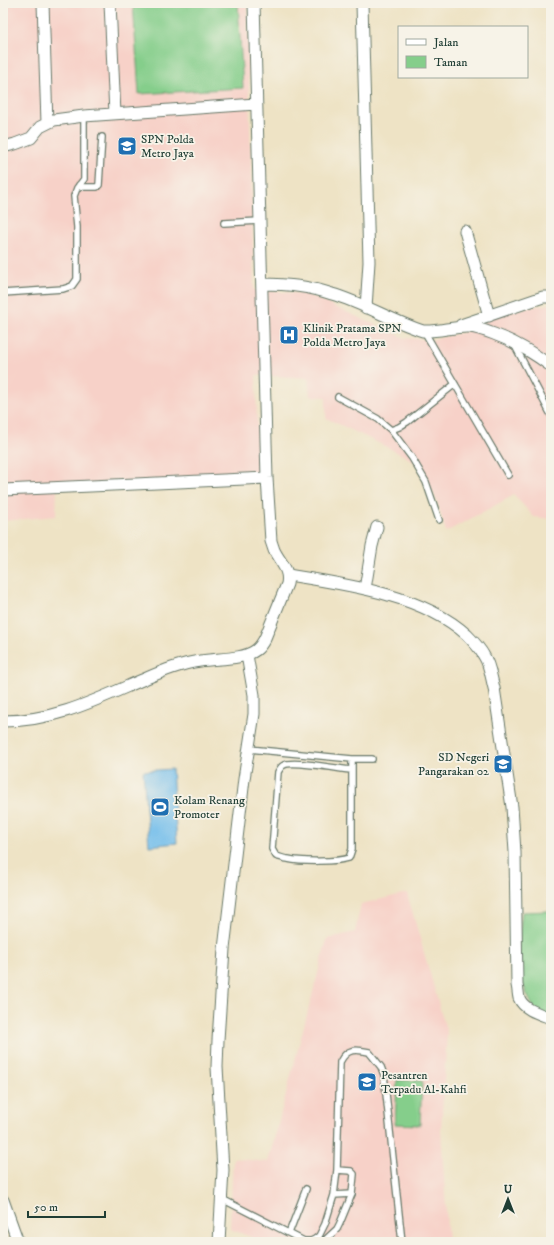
<svg xmlns="http://www.w3.org/2000/svg" width="554" height="1245" viewBox="0 0 554 1245" font-family="'IM FELL DW Pica',serif">
	<style>
		.built { fill: #f7d1c8 }
		.green { fill: #85ce8b; stroke: #528660 }
		.water { fill: #72bdeb; stroke: #487d90 }
		.lines { fill: none; stroke-linecap: round; stroke-linejoin: round }
		.lane-casing { stroke: #677767; stroke-width: 8 }
		.street-casing { stroke: #677767; stroke-width: 13 }
		.lane { stroke: #fff; stroke-width: 5.5 }
		.street { stroke: #fff; stroke-width: 11 }
		.labels { text-anchor: middle; dominant-baseline: central; stroke-width: 3.5; stroke-linejoin: round; paint-order: stroke }
		.poi-label { font-size: 12px; fill: #1f3d34; stroke: #f7f3e8; text-anchor: start }
	</style>
	<rect width="100%" height="100%" fill="#f7f3e8"/>
	<filter id="ink" filterUnits="userSpaceOnUse"><feTurbulence type="fractalNoise" baseFrequency=".025" numOctaves="2"/><feDisplacementMap in="SourceGraphic" scale="8" xChannelSelector="R" yChannelSelector="G"/><feConvolveMatrix kernelMatrix="1 2 1 2 8 2 1 2 1" color-interpolation-filters="sRGB"/></filter>
	<filter id="wash" filterUnits="userSpaceOnUse"><feTurbulence type="fractalNoise" baseFrequency=".012" numOctaves="4" result="noise"/><feDisplacementMap in="SourceGraphic" scale="16" xChannelSelector="R" yChannelSelector="G"/><feGaussianBlur stdDeviation="0.9" result="paint"/><feColorMatrix in="noise" values="0 0 0 0 0 0 0 0 0 0 0 0 0 0 0 0 0 1.4 0 .05"/><feComposite in="paint" operator="in"/></filter>
	<g filter="url(#wash)">
		<rect width="100%" height="100%" fill="#eee3c5"/>
		<path class="built" d="M3,3H247L254,290L306,294L405,338L431,340L465,332L501,312L551,304V519L534,517L514,495L446,532L437,501L419,464L389,448L326,418V397L310,396L308,378L256,375L258,480L57,487L56,516L3,521Z
			M407,893L447,1033L441,1130L448,1242H250L251,1237L230,1229L233,1158L268,1162L327,939L355,932L361,904Z"/>
		<path class="green" d="M133,3H238L243,88L139,94Z
			M551,911V1016L536,1012C532,1004 527,996 524,987C515,961 519,939 522,912Z
			M397,1080L422,1081L420,1125L395,1124Z"/>
		<path class="water" d="M172,769L177,843L149,846L143,771Z"/>
	</g>
	<g filter="url(#ink)">
		<g class="lines">
			<defs>
				<path id="lane" d="M79,185L82,187H97L99,185L102,137
					M224,223L259,221
					M3,293L63,289L72,286L77,279V227L74,196L77,188L84,179V116
					M424,331L508,475
					M514,344L551,415
					M338,397L378,419L391,430L399,427L407,422L455,384
					M391,430L412,458L426,482L439,520
					M249,749L352,759H372
					M351,770C340,769 292,760 284,765C281,766 280,769 278,772L272,849L276,856C280,857 284,859 288,859C301,862 337,862 349,858L352,849V759
					M334,1195L352,1194
					M222,1199L304,1241H311L315,1239L319,1236L325,1224L334,1195L337,1170L340,1062C347,1048 356,1049 369,1052L381,1067L384,1075L402,1242
					M289,1233L306,1189
					M323,1242L337,1229L340,1223L352,1194L354,1174L351,1171L337,1170"/>
				<path id="street" d="M43,3L47,123
					M110,3L115,114
					M362,3L369,262L366,308
					M3,147L15,144L31,138L40,127L54,120L84,116L256,104
					M465,231L489,316
					M262,284C286,284 309,286 332,294C363,303 392,321 423,331C439,332 454,326 470,327C478,328 486,331 494,334C516,342 532,352 551,366
					M461,325L543,297H551
					M3,490L267,478
					M288,575C345,584 424,595 467,635C473,641 480,648 484,656C490,665 491,677 494,688L512,807L515,852L517,985C518,989 518,994 519,998C524,1010 540,1014 551,1018
					M365,589L372,546L377,527
					M3,721C55,721 96,700 142,680C161,672 179,664 200,661C216,658 243,660 256,650C260,647 263,642 265,638L287,584C290,569 280,563 274,550C273,547 272,544 271,541L267,478L254,3
					M3,1200L18,1242
					M219,1242L223,1170L217,1067L218,1040L224,949L244,779L254,714V695L247,655"/>
			</defs>
			<use href="#lane" class="lane-casing"/>
			<use href="#street" class="street-casing"/>
			<use href="#lane" class="lane"/>
			<use href="#street" class="street"/>
		</g>
	</g>
	<defs>
		<symbol id="university-square" viewBox="-11 -11 22 22"><rect x="-9" y="-9" width="18" height="18" rx="4" fill="#1f6fb2" stroke="#f7f3e8"/><path d="M0-5L7-2L0 1L-7-2ZM-4 1L0 2.5L4 1V4Q0 6-4 4Z" fill="#fff"/></symbol>
		<symbol id="hospital-square" viewBox="-11 -11 22 22"><rect x="-9" y="-9" width="18" height="18" rx="4" fill="#1f6fb2" stroke="#f7f3e8"/><path d="M-5-5h3v3.5h4V-5h3V5h-3V1.5h-4V5h-3Z" fill="#fff"/></symbol>
		<symbol id="school-square" viewBox="-11 -11 22 22"><rect x="-9" y="-9" width="18" height="18" rx="4" fill="#1f6fb2" stroke="#f7f3e8"/><path d="M0-5L7-2L0 1L-7-2ZM-4 1L0 2.5L4 1V4Q0 6-4 4Z" fill="#fff"/></symbol>
		<symbol id="stadium-square" viewBox="-11 -11 22 22"><rect x="-9" y="-9" width="18" height="18" rx="4" fill="#1f6fb2" stroke="#f7f3e8"/><path d="M0-5a6.5 5 0 1 0 0 10a6.5 5 0 1 0 0-10ZM-3.5-1.8h7v3.6h-7Z" fill="#fff"/></symbol>
	</defs>
	<g fill-rule="evenodd">
		<use href="#university-square" x="116" y="135" width="22" height="22"/>
		<use href="#hospital-square" x="278" y="324" width="22" height="22"/>
		<use href="#school-square" x="492" y="753" width="22" height="22"/>
		<use href="#stadium-square" x="149" y="796" width="22" height="22"/>
		<use href="#school-square" x="356" y="1071" width="22" height="22"/>
	</g>
	<g class="labels">
		<g class="poi-label">
			<text x="141" y="139">SPN Polda<tspan x="141" dy="14">Metro Jaya</tspan></text>
			<text x="303" y="328">Klinik Pratama SPN<tspan x="303" dy="14">Polda Metro Jaya</tspan></text>
			<text x="489" y="757" text-anchor="end">SD Negeri<tspan x="489" dy="14">Pangarakan 02</tspan></text>
			<text x="174" y="800">Kolam Renang<tspan x="174" dy="14">Promoter</tspan></text>
			<text x="381" y="1075">Pesantren<tspan x="381" dy="14">Terpadu Al-Kahfi</tspan></text>
		</g>
	</g>
	<rect width="554" height="1245" fill="none" stroke="#f7f3e8" stroke-width="16"/>
	<rect x="398" y="26" width="130" height="52" fill="#f7f3e8" stroke="#a1aaa0"/>
	<rect x="406" y="39" width="20" height="6" fill="#ffffff" stroke="#a1aaa0"/>
	<text x="434" y="46" font-size="12" fill="#1f3d34">Jalan</text>
	<rect x="406" y="56" width="20" height="12" fill="#85ce8b" stroke="#a1aaa0"/>
	<text x="434" y="66" font-size="12" fill="#1f3d34">Taman</text>
	<g transform="translate(508 1199)" stroke="#f7f3e8" stroke-width="3" paint-order="stroke">
	<path d="M0-3L7 15L0 10L-7 15Z" fill="#1f3d34"/>
	<text y="-6" font-size="11" font-weight="bold" text-anchor="middle" fill="#1f3d34">U</text>
	</g>
	<path d="M28 1211v6h77v-6" fill="none" stroke="#1f3d34" stroke-width="2"/>
	<text x="34" y="1211" font-size="12" fill="#1f3d34" stroke="#f7f3e8" stroke-width="3" paint-order="stroke">50 m</text>
</svg>
